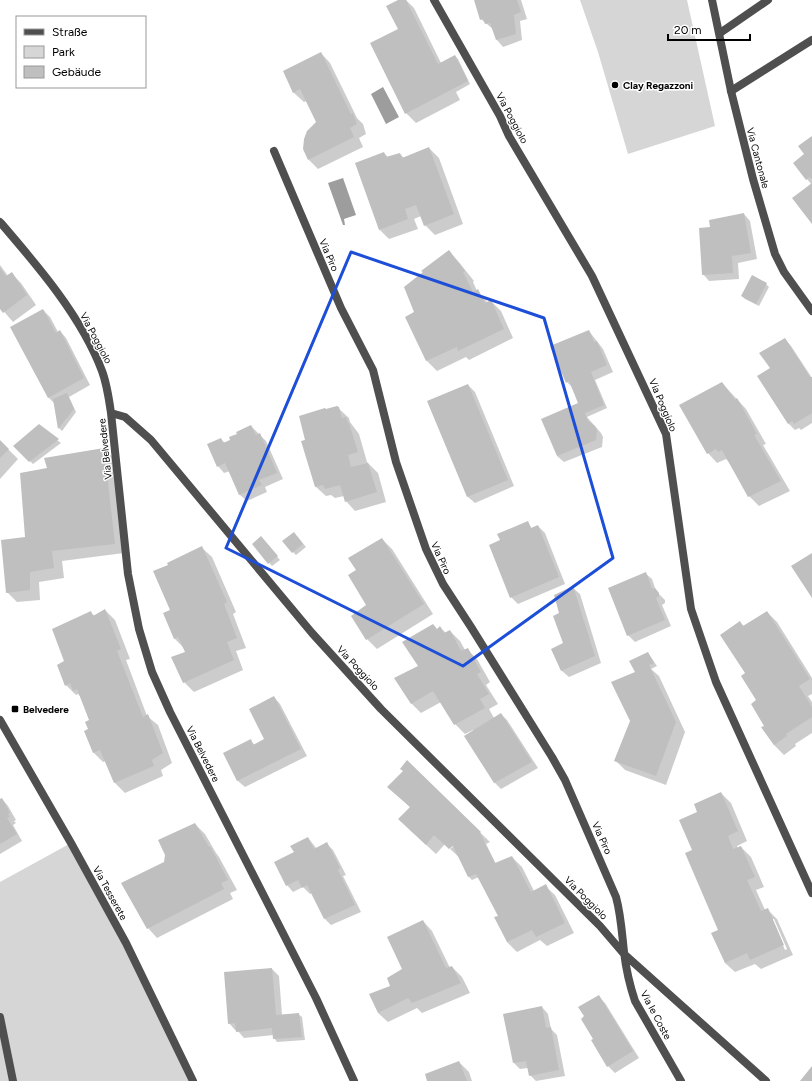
<svg xmlns="http://www.w3.org/2000/svg" width="812" height="1081" viewBox="0 0 812 1081" font-family="Figtree,sans-serif">
	<style>
		.green { fill: #d6d6d6 }
		.water { fill: #9d9d9d }
		.shadow { fill: #0003; fill-rule: evenodd }
		.building { fill: #bfbfbf }
		.lines { fill: none; stroke-linecap: round; stroke-linejoin: round }
		.service { stroke: #4f4f4f; stroke-width: 8 }
		.minor { stroke: #4f4f4f; stroke-width: 8 }
		.tertiary { stroke: #4f4f4f; stroke-width: 8 }
		.marked { fill: none; stroke: #1d4ed8; stroke-width: 3; stroke-linejoin: round }
		.poi-dot { fill: #000; stroke: #fff; stroke-width: 1.5 }
		.labels { text-anchor: middle; dominant-baseline: central; stroke-width: 3; stroke-linejoin: round; paint-order: stroke }
		.poi-label { font-size: 10px; font-weight: bold; fill: #000; stroke: #fff; text-anchor: start }
		.street-label { font-size: 10px; fill: #000; stroke: #fff }
	</style>
	<rect width="100%" height="100%" fill="#fff"/>
	<path class="green" d="M580,0H687L715,126L628,154L598,52Z
		M71,843L193,1081H0V882Z"/>
	<path class="water" d="M383,87L399,117L386,124L371,94Z
		M343,178L356,215L344,219L345,225H343L328,183Z"/>
	<path class="shadow" d="M400,0H406L414,8L441,63L455,56L458,59L470,84L456,92L460,100L416,123L406,113L400,30Z
		M475,0H521L527,19L520,21L522,40L503,47L497,40L494,30L481,19Z
		M321,53L330,63L357,118L363,124L366,134L359,138L363,147L318,169L309,160L317,123L307,101L304,102L294,93L284,72Z
		M812,137V222L811,184L807,179L805,155Z
		M429,148L439,158L463,224L435,235L425,225L421,216L414,219L418,229L389,239L379,229L384,153L388,157L400,154L404,158Z
		M744,214L750,221L757,259L738,263L739,279L709,281L703,274L711,228Z
		M448,252L458,261L474,281L473,282L477,291L488,303L491,301L501,311L513,338L469,360L466,357L437,371L427,361L406,317L416,313Z
		M0,265L8,276L11,273L21,283L36,305L13,322L0,307Z
		M766,284L769,287L759,306L745,299L742,296Z
		M43,310L50,317L58,332L60,331L66,338L90,385L69,397L76,412L62,431L59,428L55,404L49,398Z
		M589,331L603,349L613,372L595,380L607,408L587,417L601,433L603,437L602,447L564,462L557,456L580,407L573,388L567,382Z
		M785,339L791,346L812,378V423L801,430L799,428L795,430L788,423L771,368Z
		M722,383L746,409L766,444L763,445L790,491L759,506L749,496L728,461L726,459L717,463L708,453Z
		M468,385L475,392L514,486L475,503L468,497L428,402Z
		M338,408L349,418L350,422L359,434L367,462L378,473L386,502L355,511L346,501L344,496L335,498L331,495L326,496L316,487L306,441L327,410Z
		M39,426L61,443L33,464L14,446Z
		M251,426L266,441L283,479L265,487L267,492L247,501L240,495L230,471L224,473L218,466L221,439L225,443L231,441L238,434Z
		M0,441L18,459L0,479Z
		M104,449L114,458L124,553L62,561L64,578L39,582L40,600L17,602L7,592L26,538L48,469L46,459Z
		M528,523L532,529L538,526L545,533L565,584L518,604L511,597L502,541Z
		M297,536L306,547L296,555L293,552Z
		M382,539L392,549L433,614L377,649L367,639L368,605L358,570Z
		M264,541L280,560L272,566L253,544Z
		M202,548L212,557L236,612L233,614L246,648L236,651L243,670L194,692L184,682L186,652L184,648L175,639L165,613L171,611L170,565Z
		M645,573L652,579L656,591L665,600V603L662,605L671,626L635,642L628,635Z
		M573,588L580,594L601,663L569,677L562,671L552,650L564,644L560,613Z
		M105,610L115,620L130,659L126,660L147,716L158,725L172,763L161,770L163,776L125,793L115,783L106,761L103,762L94,753L89,729L90,721L81,697L78,694L76,695L66,685L58,665L65,662L91,613L95,616Z
		M767,612L777,622L812,678V694L808,696L812,702V733L795,744L796,746L784,755L774,745L762,728L766,726L758,700L747,674L740,623L744,626Z
		M440,627L446,633L450,631L460,641L465,650L467,649L477,659L490,682L486,685L498,704L489,709L494,718L501,714L507,720L538,768L501,789L495,783L465,737L474,731L473,730L465,734L455,724L441,702L421,713L412,704L395,678L419,666L437,630Z
		M648,653L657,666L651,669L659,676L685,732L666,785L625,770L615,760L631,721Z
		M274,697L280,704L307,756L245,787L238,781L224,753L250,740L255,745L266,739Z
		M407,761L490,842L486,844L496,864L512,857L522,867L534,891L545,886L555,895L574,933L547,946L540,940L517,952L507,942L500,916L479,877L472,880L469,877L460,858L450,849L454,846L445,844L436,854L409,829L411,808L389,787L404,771Z
		M721,793L731,803L747,841L737,846L738,849L741,847L751,857L764,887L756,890L765,910L767,909L777,919L793,955L761,969L755,964L735,972L725,963L719,930L693,851L699,813ZM772,919H774L787,949L785,950Z
		M2,799L8,806L16,820L14,821L16,823L13,825L22,841L0,854V800Z
		M195,824L205,834L216,853L219,857L237,890L230,893L233,899L157,938L148,928L165,863Z
		M308,838L317,849L326,843L333,850L346,875L343,876L361,912L331,925L325,919L312,893L310,894L303,887L293,892L287,885L295,852Z
		M423,921L432,931L450,968L452,967L462,977L470,993L422,1013L417,1008L388,1022L378,1013L403,969Z
		M272,969L279,976L282,1015L298,1014L302,1017L305,1040L277,1042L274,1038V1035L244,1038L237,1030H235L229,1023Z
		M598,996L605,1003L639,1058L615,1073L608,1066L594,1039Z
		M542,1007L548,1014L551,1029L557,1035L565,1076L536,1081L530,1075L528,1068L520,1069L514,1063Z
		M459,1062L469,1072L472,1081H428Z"/>
	<path class="building" d="M398,0H406L438,64L455,55L468,81L405,114L370,43L398,29L386,6Z
		M474,0H517L521,12L514,15L516,34L496,40L490,23L485,24L483,19L480,20Z
		M321,52L351,114L353,113L357,124L350,128L354,137L308,160L303,149L304,139L307,131L316,122L300,89L293,93L283,71Z
		M812,136V180L810,177L806,180L793,163L804,154L798,146Z
		M429,147L454,214L424,226L416,205L405,209L408,219L379,230L355,163L384,152L386,157L400,153L402,158Z
		M812,183V224L792,198Z
		M744,213L751,253L732,256L733,273L702,275L699,228L710,227L709,220Z
		M449,250L465,271L463,272L473,292L478,289L485,303L491,300L504,329L458,351L457,347L426,361L405,317L414,312L404,287L423,272L421,271Z
		M0,268L6,276L12,272L27,295L3,313L0,309Z
		M752,275L767,283L756,304L741,296Z
		M43,309L56,333L60,330L84,378L48,398L10,327Z
		M589,330L594,342L597,341L607,365L591,372L604,405L585,413L588,421L595,426L597,430L596,440L557,456L541,419L578,403L569,381L566,383L550,346Z
		M785,338L810,377H812V413L794,424L792,421L788,424L757,376L770,368L759,353Z
		M722,382L735,400L737,398L757,434L754,435L781,481L748,497L722,450L718,452L716,449L707,454L679,405Z
		M468,384L508,480L467,497L427,401Z
		M67,393L74,409L58,429L53,399Z
		M337,406L339,407L342,418L346,417L348,423H349L358,452L348,455L351,467L368,463L377,492L345,502L340,485L325,489L323,485L315,487L301,441L305,440L299,416L325,408L326,409Z
		M39,424L59,439L29,462L13,446Z
		M251,425L256,435L260,433L277,473L259,480L262,485L239,495L225,463L217,467L207,444L221,438L223,443L230,440L229,437L237,434L236,432Z
		M0,440L9,449L0,458Z
		M104,448L115,544L52,551L54,568L30,572V590L6,593L1,540L25,537L20,473L47,468L44,458Z
		M528,521L531,528L538,525L559,577L510,598L489,545L500,540L497,534Z
		M294,532L303,544L292,553L282,541Z
		M261,536L278,556L268,564L252,544Z
		M382,538L424,604L366,640L351,616L366,605L348,575L356,570L348,558Z
		M202,546L227,602L224,604L237,638L227,642L234,660L183,683L171,657L185,652L178,637L174,639L163,613L170,610L153,571L168,565L167,563Z
		M812,553V598L791,566Z
		M646,572L652,589L655,588L659,593V596L656,598L665,620L627,636L608,588Z
		M573,586L595,656L561,671L551,649L563,643L553,616L559,613L554,595Z
		M105,609L121,649L117,651L143,717L148,714L163,753L152,760L154,766L114,783L100,750L93,753L84,731L88,729L85,722L89,720L77,689L73,691L70,683L65,686L57,665L64,661L52,629L91,611L93,616Z
		M767,611L810,679L799,686L812,707V717L786,734L787,736L774,745L761,727L764,726L751,704L756,700L741,676L745,673L720,635L740,621L743,626Z
		M433,624L437,629L440,626L444,633L450,630L461,651L468,648L481,672L477,674L489,694L480,699L485,708L454,725L433,691L411,704L394,678L418,666L402,642Z
		M648,652L654,663L649,665L676,722L656,776L614,761L630,721L611,682L635,672L629,661Z
		M274,696L301,749L237,781L223,753L251,739L253,745L264,739L249,709Z
		M501,713L532,762L494,783L464,736Z
		M407,760L481,832L480,833L495,863L512,856L531,892L546,884L565,923L536,937L532,930L507,942L494,917L498,916L476,874L468,877L453,846L449,849L434,835L426,845L398,819L410,807L387,787L403,771L400,769Z
		M721,792L738,831L728,836L733,849L741,846L755,877L747,880L761,911L768,908L784,945L750,960L747,953L725,963L711,933L718,930L685,853L692,850L679,820L697,812L694,804Z
		M2,798L10,813L8,814L10,817L7,818L17,834L0,844V799Z
		M195,823L209,847L210,846L228,880L221,883L224,889L147,929L121,883L164,862L165,855L158,840Z
		M308,837L314,849L327,842L340,868L338,870L355,905L324,919L307,885L302,888L298,880L286,886L274,862L294,852L290,846Z
		M423,920L446,968L452,966L461,983L412,1003L408,998L378,1013L369,994L390,986L387,978L402,969L387,937Z
		M272,968L276,1015L299,1013L302,1037L273,1039L272,1028L236,1032L235,1023L228,1024L224,972Z
		M599,995L633,1051L607,1067L591,1040L593,1039L581,1019L584,1016L578,1007Z
		M542,1006L546,1028L551,1027L559,1070L529,1076L526,1061L513,1063L503,1014Z
		M459,1061L467,1081H427L425,1074Z
		M812,1066V1081H800Z"/>
	<g class="lines">
		<path class="service" d="M720,33L768,0
			M731,91L812,40"/>
		<path class="minor" d="M434,0L500,116L509,136L592,276L666,434L691,609L716,682L812,893
			M712,0L731,91L753,179L775,254L784,272L812,311
			M274,151L341,308L373,370L396,462L426,549L443,584L471,627L552,757L565,780L616,897C621,915 622,934 624,952C626,969 630,986 635,1001L681,1081
			M0,222C37,265 82,317 102,371C107,384 109,399 111,413L125,417L151,440L312,633L381,709L600,926L624,954L766,1081
			M111,413L128,574L139,629L152,672L170,712L316,998L354,1081
			M0,1017L13,1081"/>
		<path class="tertiary" d="M0,720L71,843L126,943L193,1081"/>
	</g>
	<path class="marked" d="M351,252L544,318L613,558L463,666L226,548Z"/>
	<g class="poi-dot">
		<circle cx="615" cy="85" r="4"/>
		<rect x="11" y="705" width="8" height="8" rx="2"/>
	</g>
	<g class="labels">
		<g class="poi-label">
			<text x="623" y="85">Clay Regazzoni</text>
			<text x="23" y="709">Belvedere</text>
		</g>
		<g class="street-label">
			<text transform="translate(512 118) rotate(62)">Via Poggiolo</text>
			<text transform="translate(758 158) rotate(75)">Via Cantonale</text>
			<text transform="translate(329 255) rotate(67)">Via Piro</text>
			<text transform="translate(96 338) rotate(62)">Via Poggiolo</text>
			<text transform="translate(663 405) rotate(67)">Via Poggiolo</text>
			<text transform="translate(105 449) rotate(-96)">Via Belvedere</text>
			<text transform="translate(441 558) rotate(66)">Via Piro</text>
			<text transform="translate(358 668) rotate(47)">Via Poggiolo</text>
			<text transform="translate(203 754) rotate(63)">Via Belvedere</text>
			<text transform="translate(602 838) rotate(66)">Via Piro</text>
			<text transform="translate(110 893) rotate(61)">Via Tesserete</text>
			<text transform="translate(586 898) rotate(45)">Via Poggiolo</text>
			<text transform="translate(656 1015) rotate(62)">Via le Coste</text>
		</g>
	</g>
	<rect x="16" y="16" width="130" height="72" fill="#ffffff" stroke="#999999"/>
	<rect x="24" y="29" width="20" height="6" fill="#4f4f4f" stroke="#999999"/>
	<text x="52" y="36" font-size="12" fill="#000000">Straße</text>
	<rect x="24" y="46" width="20" height="12" fill="#d6d6d6" stroke="#999999"/>
	<text x="52" y="56" font-size="12" fill="#000000">Park</text>
	<rect x="24" y="66" width="20" height="12" fill="#bfbfbf" stroke="#999999"/>
	<text x="52" y="76" font-size="12" fill="#000000">Gebäude</text>
	<path d="M668 34v6h82v-6" fill="none" stroke="#000000" stroke-width="2"/>
	<text x="674" y="34" font-size="12" fill="#000000" stroke="#ffffff" stroke-width="3" paint-order="stroke">20 m</text>
</svg>
